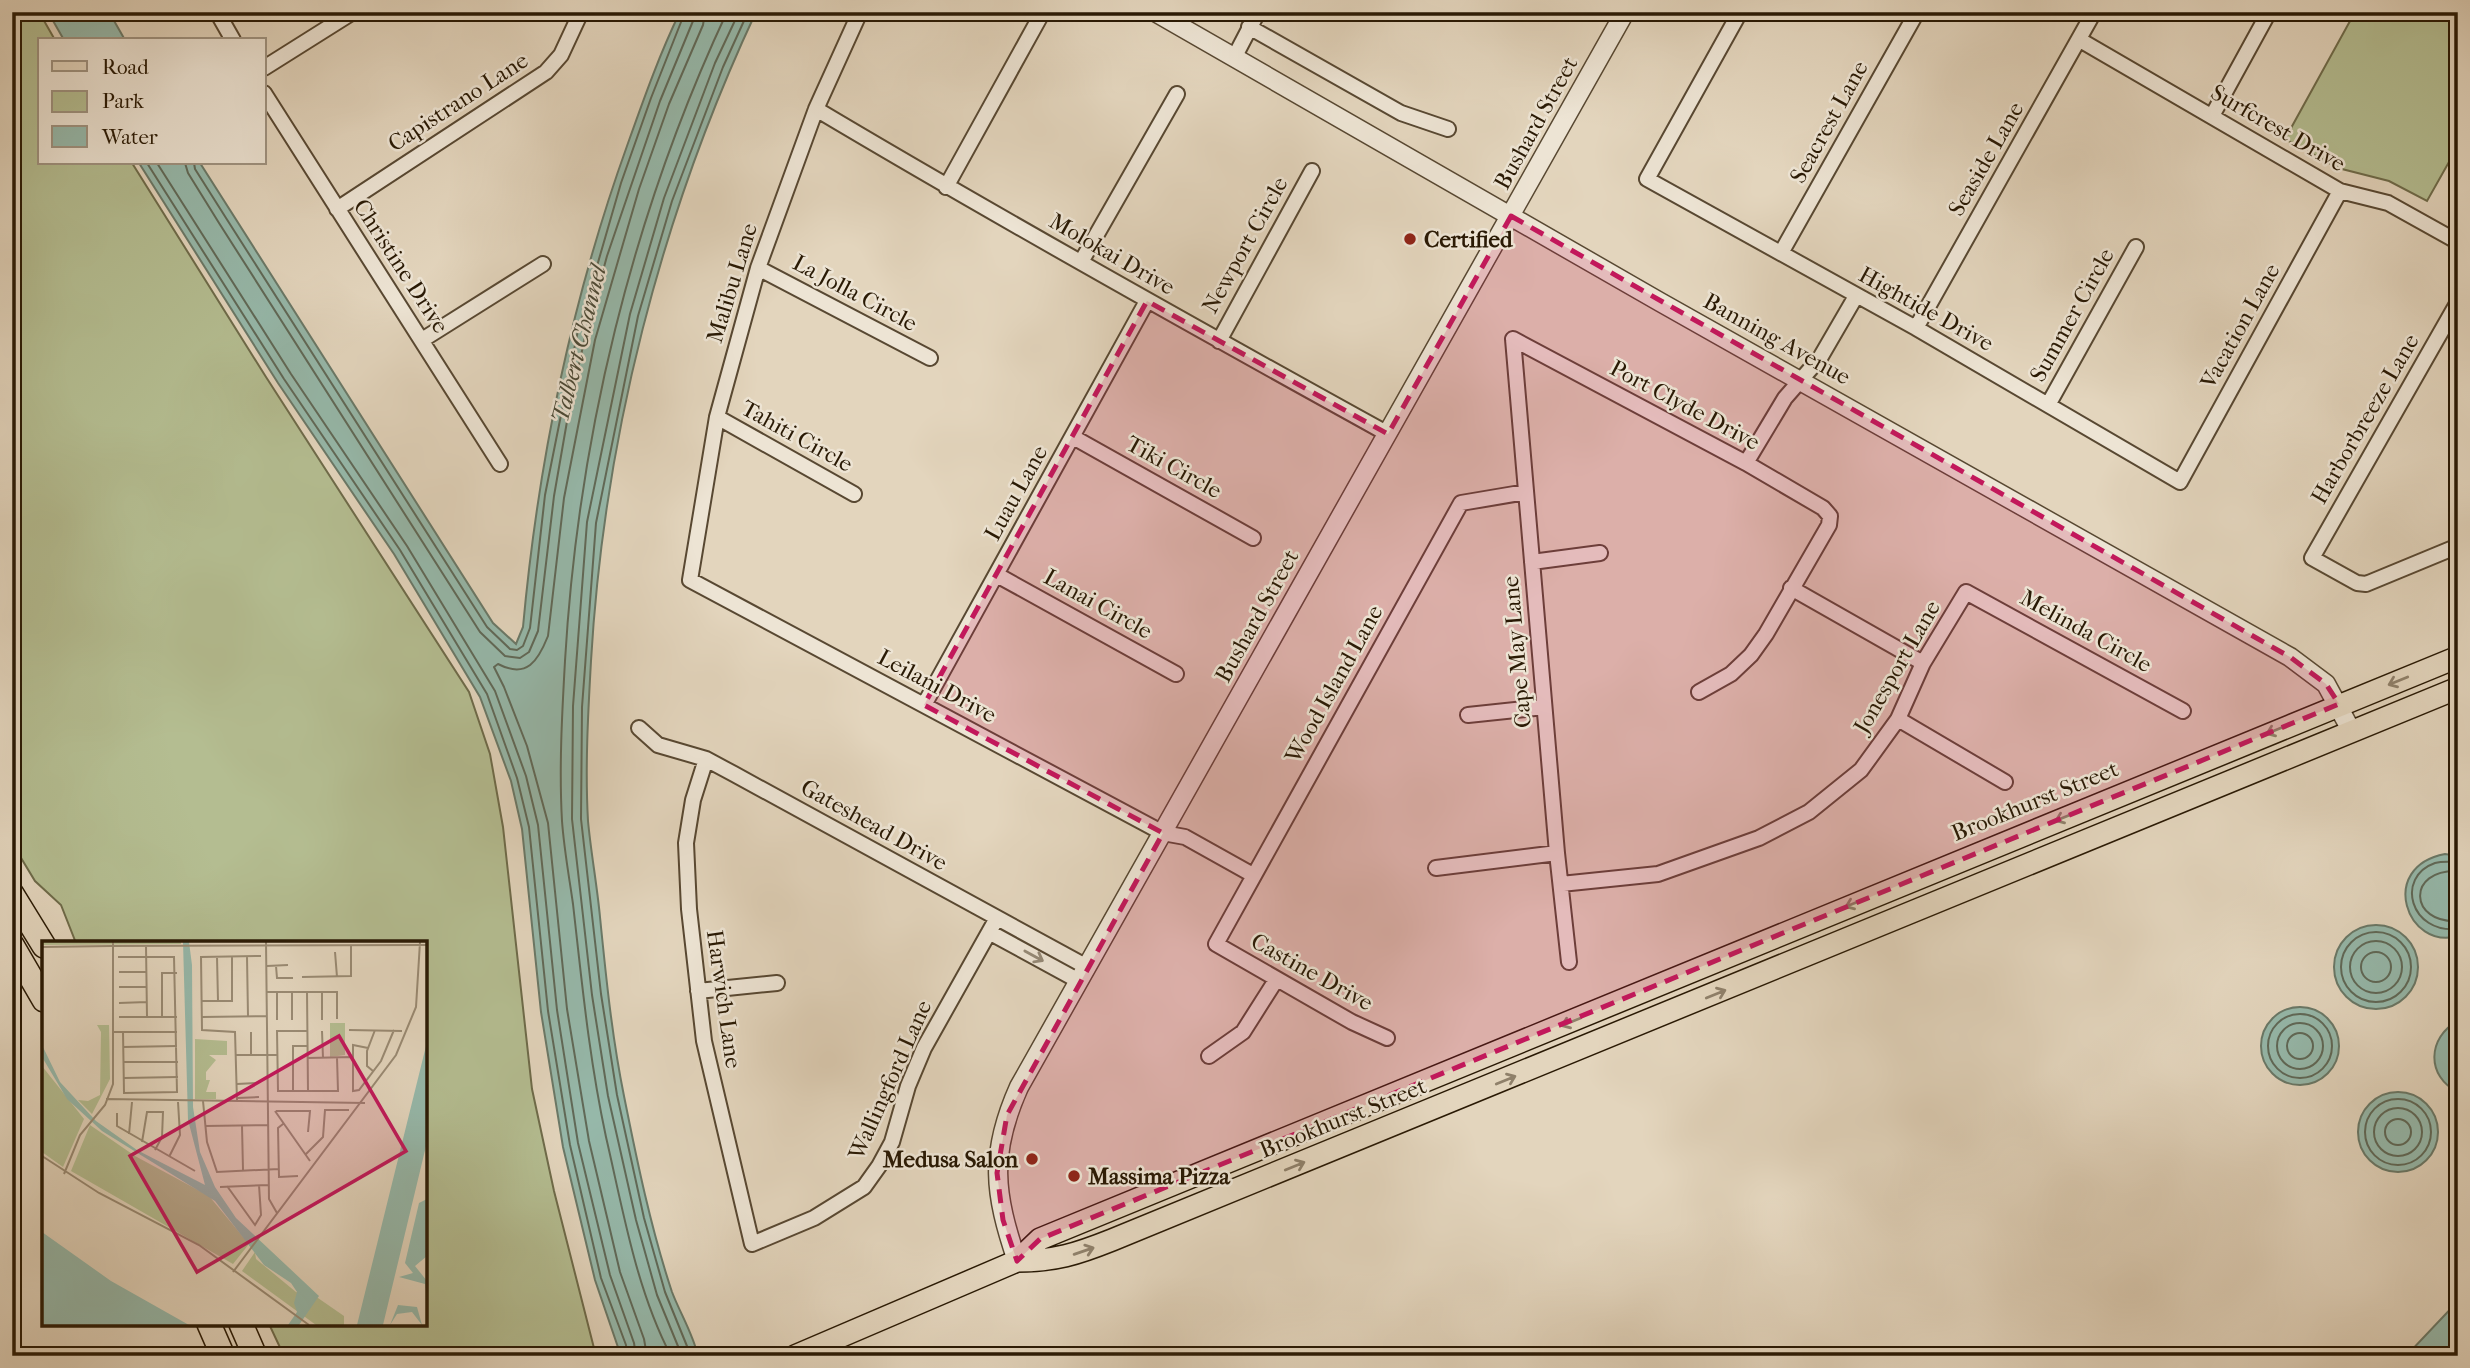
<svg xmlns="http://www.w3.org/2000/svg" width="2470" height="1368" viewBox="0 0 2470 1368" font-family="'IM FELL French Canon',serif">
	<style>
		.green { fill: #b4bd91; stroke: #6e6b4a; stroke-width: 2 }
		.water { fill: #96b9ab; stroke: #6a7968; stroke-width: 2 }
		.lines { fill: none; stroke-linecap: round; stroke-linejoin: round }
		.shore { stroke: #606958; stroke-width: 2 }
		.minor-casing { stroke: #584832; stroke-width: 18 }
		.tertiary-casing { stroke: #584832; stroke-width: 21 }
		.primary-casing { stroke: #291904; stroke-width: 24 }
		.trunk-casing { stroke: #291904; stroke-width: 26 }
		.minor { stroke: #ede4d4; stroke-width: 14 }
		.tertiary { stroke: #ede4d4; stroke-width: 18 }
		.primary { stroke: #e3d5bd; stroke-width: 21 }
		.trunk { stroke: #e3d5bd; stroke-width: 23 }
		.oneway { stroke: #8f806a }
		.oneway2 { stroke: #958976 }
		.marked { fill: #c2185b; fill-opacity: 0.2; stroke: #c2185b; stroke-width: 5; stroke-dasharray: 14 9; stroke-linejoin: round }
		.poi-dot { fill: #8f2418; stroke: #ede4d4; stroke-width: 2.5 }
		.labels { text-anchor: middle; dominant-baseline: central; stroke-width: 5; stroke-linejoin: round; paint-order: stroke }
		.street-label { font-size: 23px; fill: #291904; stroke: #ede4d4 }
		.poi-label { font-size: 23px; font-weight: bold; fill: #291904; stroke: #ede4d4; text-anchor: start }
		.water-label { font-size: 24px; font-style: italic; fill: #4a4936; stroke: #ede4d4 }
		.inset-road { fill: none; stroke: #998a73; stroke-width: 2 }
		.view { fill: #c2185b; fill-opacity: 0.15; stroke: #c2185b; stroke-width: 3.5 }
		.inset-edge { fill: none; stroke: #291904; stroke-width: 3.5 }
	</style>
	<rect width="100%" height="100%" fill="#e3d5bd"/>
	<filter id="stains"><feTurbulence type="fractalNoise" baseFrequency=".00286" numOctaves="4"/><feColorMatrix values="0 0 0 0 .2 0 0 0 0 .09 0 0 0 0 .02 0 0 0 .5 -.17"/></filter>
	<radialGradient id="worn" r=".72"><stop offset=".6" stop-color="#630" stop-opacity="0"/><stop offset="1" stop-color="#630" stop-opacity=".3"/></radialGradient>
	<path class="green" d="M12,12H39L55,40H40V163H132L266,377L469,692L490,754L503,827L532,1089L554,1191L596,1356H284L269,1324H425V943H76L61,905L35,881L12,843Z
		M2355,12H2458V146L2427,201L2389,181L2338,168L2285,139Z"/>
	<path class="water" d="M48,12H109L125,40H64Z
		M680,12H756C661,215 604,437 591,661C588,714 585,768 588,821C591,853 597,885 600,917C606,977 612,1037 624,1096C637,1161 651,1229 672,1292C680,1313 693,1334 698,1356H621L595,1280L563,1147L541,1012L522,829L511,781L480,697L394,554L278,383L139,163H200L493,623L516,644L523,627C538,462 571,302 627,146C643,101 659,55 680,12Z
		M2445,854L2458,856V936C2407,951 2377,867 2445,854Z
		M2334 967a42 42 0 1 1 84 0a42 42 0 1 1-84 0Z
		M2261 1046a39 39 0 1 1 78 0a39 39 0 1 1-78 0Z
		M2458,1021V1092C2426,1077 2427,1037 2458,1021Z
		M2358 1132a40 40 0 1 1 80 0a40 40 0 1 1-80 0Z
		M2458,1301V1356H2406Z"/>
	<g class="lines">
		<path class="shore" d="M147,163L284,379L400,550L487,694L517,778L529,827L548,1011L570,1145L601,1278L626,1345L627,1356
			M157,163L291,374L407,546L495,691L526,776L538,825L557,1010L578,1143L610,1275L634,1343L636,1356
			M185,163L188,173L219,223L480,632L505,656L520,658L529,652L538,631L554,496L569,410L585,337L607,256L660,101L693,21L694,12
			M194,163L195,169L226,218L487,627L510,649L517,650L523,646L530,628L545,495L577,335L621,183L651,98L685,12
			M2458,862C2450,862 2443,861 2435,863C2395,877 2410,934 2458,929
			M2458,871C2406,869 2409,924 2458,921
			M2341 967a35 35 0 1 1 70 0a35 35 0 1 1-70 0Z
			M2350 967a26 26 0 1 1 52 0a26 26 0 1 1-52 0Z
			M2361 967a15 15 0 1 1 30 0a15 15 0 1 1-30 0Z
			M2268 1046a32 32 0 1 1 64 0a32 32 0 1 1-64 0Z
			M2277 1046a23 23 0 1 1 46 0a23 23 0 1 1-46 0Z
			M2287 1046a13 13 0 1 1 26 0a13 13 0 1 1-26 0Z
			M2365 1132a33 33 0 1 1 66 0a33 33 0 1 1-66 0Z
			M2374 1132a24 24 0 1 1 48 0a24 24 0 1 1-48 0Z
			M2385 1132a13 13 0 1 1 26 0a13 13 0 1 1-26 0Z
			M647,1356L644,1339L620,1272L589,1141L567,1009L548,823L527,746L504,687L494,667L498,664C527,679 538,661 548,636L564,498L595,340L639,189L669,104L703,25L705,12
			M671,1356C636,1289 623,1210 606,1137C589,1058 582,983 573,904C569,876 564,849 562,821C559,768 562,714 565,661C578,438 632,215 727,12
			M682,1356L657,1295L636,1220L608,1096L592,995L572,819L573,706L587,522L630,314L664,198L715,63L739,12
			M691,1356L665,1292L644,1218L617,1095L601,994L581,819L582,707L596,523L638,316L672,201L723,67L748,12"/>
		<defs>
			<path id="minor" d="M217,12L233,40
				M860,12L816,109L758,268L717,417L690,580L1163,833L1185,837L1253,875
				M1740,12L1647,179L1916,328L2180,482L2340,191
				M1249,27L1401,113L1448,129
				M2080,40L2340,191L2388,203L2458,242
				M1234,58L1258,12
				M264,68L353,12
				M264,93L500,464
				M816,109C1004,221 1196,328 1388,434
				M2212,116L2269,12
				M946,187L1040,17
				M337,209L546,72L561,55L581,12
				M1781,253L1917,12
				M1081,262L1177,94
				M758,268L930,358
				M2458,302L2312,558L2357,583L2366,584L2458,546
				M1916,328L2094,12
				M1513,339L1557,853L1569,962
				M1513,339L1746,463L1823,508L1830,516L1829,525L1766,634L1751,655L1731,674L1699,692
				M422,340L543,264
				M1219,341L1312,171
				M2048,405L2136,247
				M717,417L854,494
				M1073,437L1253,538
				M1746,463L1785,398L1820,358L1856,296
				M1532,562L1600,553
				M997,575L1176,674
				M1791,588L1923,663
				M924,705L1147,301
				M1468,715L1544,707
				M1898,719L2005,782
				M639,728L658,745L706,759L734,774L1087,967
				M706,759L693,800L686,843L689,909L704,1041L752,1244L814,1218L864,1187L879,1166L892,1142L908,1086L924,1048L997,918
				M1436,868L1557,853
				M1561,884L1658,874L1759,838L1809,812L1861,770L1898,719L1923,663L1966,592L2183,711
				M989,932L1079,981
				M698,991L777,983
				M1387,1038L1352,1022L1216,944L1461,503L1526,492
				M1209,1056L1243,1032L1276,980"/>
			<path id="tertiary" d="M1155,12L1660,302L2290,657L2326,684L2352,732
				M1017,1261C994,1193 989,1154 1019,1087L1625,12"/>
			<path id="primary" d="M1017,1261C1055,1261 1077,1254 1112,1240L2458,688
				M795,1356L1017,1261L1040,1239L2458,657"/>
			<path id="trunk" d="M12,894L44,946
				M12,945L44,1000
				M209,1324L223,1356
				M241,1324L255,1356"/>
		</defs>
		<use href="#minor" class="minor-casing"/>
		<use href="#tertiary" class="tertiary-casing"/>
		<use href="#primary" class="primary-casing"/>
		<use href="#trunk" class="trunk-casing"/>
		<use href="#minor" class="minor"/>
		<use href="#tertiary" class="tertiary"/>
		<use href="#primary" class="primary"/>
		<use href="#trunk" class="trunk"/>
	</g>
	<defs><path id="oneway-shaft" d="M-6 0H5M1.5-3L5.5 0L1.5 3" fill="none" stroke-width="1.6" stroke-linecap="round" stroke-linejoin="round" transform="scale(1.75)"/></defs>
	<g class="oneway">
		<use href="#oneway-shaft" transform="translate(2398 681) rotate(158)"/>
		<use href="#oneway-shaft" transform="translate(2276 730) rotate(158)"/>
		<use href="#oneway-shaft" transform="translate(2065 817) rotate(158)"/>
		<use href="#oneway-shaft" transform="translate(1855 903) rotate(158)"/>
		<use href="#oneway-shaft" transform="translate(1716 994) rotate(-22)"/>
		<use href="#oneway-shaft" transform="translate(1571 1022) rotate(158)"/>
		<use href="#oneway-shaft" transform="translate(1506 1080) rotate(-22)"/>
		<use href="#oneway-shaft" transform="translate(1295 1166) rotate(-22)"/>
		<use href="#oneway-shaft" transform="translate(1084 1251) rotate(-19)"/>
	</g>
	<use class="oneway2" href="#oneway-shaft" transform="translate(1034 956) rotate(29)"/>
	<path class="marked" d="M1511,216L2290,657L2326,684L2339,704L1040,1239L1017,1261L1003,1220L997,1173L1007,1115L1163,833L924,705L1147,301L1388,434Z"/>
	<g class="poi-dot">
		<circle cx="1410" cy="239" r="7"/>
		<circle cx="1032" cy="1159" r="7"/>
		<circle cx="1074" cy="1176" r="7"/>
	</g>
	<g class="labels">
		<g class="street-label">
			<text transform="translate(458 102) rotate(-33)">Capistrano Lane</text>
			<text transform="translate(1829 122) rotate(-61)">Seacrest Lane</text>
			<text transform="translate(1536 123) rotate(-61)">Bushard Street</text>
			<text transform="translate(2278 128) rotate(30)">Surfcrest Drive</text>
			<text transform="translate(1986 159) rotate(-60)">Seaside Lane</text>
			<text transform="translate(1245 245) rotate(-61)">Newport Circle</text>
			<text transform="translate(1112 254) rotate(30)">Molokai Drive</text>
			<text transform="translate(401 266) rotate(57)">Christine Drive</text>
			<text transform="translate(732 283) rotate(-73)">Malibu Lane</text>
			<text transform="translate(855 293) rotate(28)">La Jolla Circle</text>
			<text transform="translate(1926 309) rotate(29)">Hightide Drive</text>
			<text transform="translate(2072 315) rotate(-61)">Summer Circle</text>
			<text transform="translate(2240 326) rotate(-61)">Vacation Lane</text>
			<text transform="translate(1777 339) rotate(29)">Banning Avenue</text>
			<text transform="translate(1685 405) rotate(28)">Port Clyde Drive</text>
			<text transform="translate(2365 419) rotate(-60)">Harborbreeze Lane</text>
			<text transform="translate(797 436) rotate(29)">Tahiti Circle</text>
			<text transform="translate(1174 467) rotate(29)">Tiki Circle</text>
			<text transform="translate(1016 493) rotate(-61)">Luau Lane</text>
			<text transform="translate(1098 604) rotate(29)">Lanai Circle</text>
			<text transform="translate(1257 616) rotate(-61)">Bushard Street</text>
			<text transform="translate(2086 631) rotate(29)">Melinda Circle</text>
			<text transform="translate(1517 652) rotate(-95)">Cape May Lane</text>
			<text transform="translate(1897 667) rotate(-60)">Jonesport Lane</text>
			<text transform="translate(1334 684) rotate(-61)">Wood Island Lane</text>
			<text transform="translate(937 686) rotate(28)">Leilani Drive</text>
			<text transform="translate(2035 801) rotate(-22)">Brookhurst Street</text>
			<text transform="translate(874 825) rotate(29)">Gateshead Drive</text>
			<text transform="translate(1312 972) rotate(29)">Castine Drive</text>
			<text transform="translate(724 999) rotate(82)">Harwich Lane</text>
			<text transform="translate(890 1080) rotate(-66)">Wallingford Lane</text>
			<text transform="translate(1343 1118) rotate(-22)">Brookhurst Street</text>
		</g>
		<g class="poi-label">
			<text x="1424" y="239">Certified</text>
			<text x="1018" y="1159" text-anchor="end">Medusa Salon</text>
			<text x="1088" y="1176">Massima Pizza</text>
		</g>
		<g class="water-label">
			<text transform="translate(579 344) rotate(-76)">Talbert Channel</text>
		</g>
	</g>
	<g transform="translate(42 941)">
		<rect width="385" height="385" fill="#e3d5bd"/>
		<path d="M0,1H139V3L0,4ZM288,82H303V114L288,116ZM55,84H67L68,138L50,173L36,159L46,160L58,154L59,91ZM153,98L185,100V114H167L174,119L164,131V139H168L164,151H174V158H153ZM0,125L42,178L21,226L0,211ZM48,184L93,215L167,255L207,303L191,323L29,230ZM213,311L214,318L254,351L276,357L302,375V384H274L200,330Z" fill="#b4bd91"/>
		<path d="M141,1H147L150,24L151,166L158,211L173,246L194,277L277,355L257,384H246L255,371L252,362L255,351L249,342L222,324L173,260L60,190L25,158L0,116V104L18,141L54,180L95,209L163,244L146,179ZM385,101V201L341,384H315ZM385,258V315L373,325L385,340V356L383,343L357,336L371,332L363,322L377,262ZM0,291L69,340L147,384H0ZM356,364L375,366L380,384L370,371L355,373L348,384Z" fill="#96b9ab"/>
		<path class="inset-road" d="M224,1L227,258L235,272M69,5L385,4M104,5L105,76M0,6L69,5M293,11L295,36M76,16H132L135,151L82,152L81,91M175,16L176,60M205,16L206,75M225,25L246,24M234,25L235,37H251M77,31H105M260,36L309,35V4M77,46H105M225,51H295V78M235,51V79M250,51V79M265,51L266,150M160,60H190V16M77,62L105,61M77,76H135M120,76V32H135M160,76L225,75M280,79V51M307,89L360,90M266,90H235L236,150H296L295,117M280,90L281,117M70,91H135M209,91V113M81,106L135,105M326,107L311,104V150L317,149L339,120L352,89M193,114H236M266,117L310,116M82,121H136M331,130L325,125V110L333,89M82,137L136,136M195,143L216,142M251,150V105H265M195,157L217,156M64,158L323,162M161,160L165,201L175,231L237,228M195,160L193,91L160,89L159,16L219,15M233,170L268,220M234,170H268L266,191M75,172V185L153,230M241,183L236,187L237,236L256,235M163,185L227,184M200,185L201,229M87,193L90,161M100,201L105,171H121L120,196L113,209M263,214L281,196L283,169H307M0,215L57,252L157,304L267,384M127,216L138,194L136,161M22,233L38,194L63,164L71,143V1M185,245L213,284L219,274L217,244M178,246L227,244M191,331L354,114L374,66L378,1"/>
		<path class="view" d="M297,95L364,210L155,331L88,215Z"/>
		<rect width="385" height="385" class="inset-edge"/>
	</g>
	<rect width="2470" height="1368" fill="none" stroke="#e3d5bd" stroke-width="42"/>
	<rect x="14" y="14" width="2442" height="1340" fill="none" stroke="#291904" stroke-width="3.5"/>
	<rect x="21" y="21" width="2428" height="1326" fill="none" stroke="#291904" stroke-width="2"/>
	<rect x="38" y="38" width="228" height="126" fill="#ede4d4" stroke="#9f9381" stroke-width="2"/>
	<rect x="52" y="61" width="35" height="10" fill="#e3d5bd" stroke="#9f9381" stroke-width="2"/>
	<text x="102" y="74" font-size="21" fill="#291904">Road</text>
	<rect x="52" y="91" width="35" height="21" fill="#b4bd91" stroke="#9f9381" stroke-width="2"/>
	<text x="102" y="108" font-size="21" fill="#291904">Park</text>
	<rect x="52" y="126" width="35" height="21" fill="#96b9ab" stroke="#9f9381" stroke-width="2"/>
	<text x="102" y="144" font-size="21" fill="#291904">Water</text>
	<rect width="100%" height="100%" filter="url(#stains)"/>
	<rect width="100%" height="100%" fill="url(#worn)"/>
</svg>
